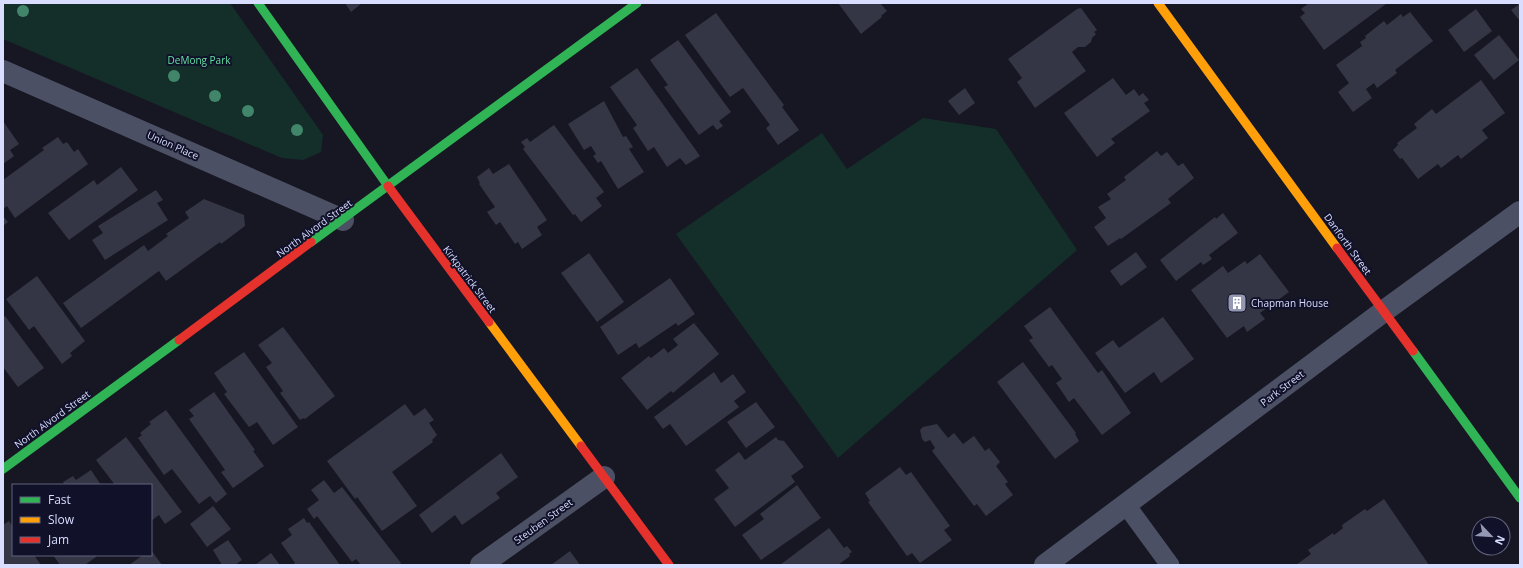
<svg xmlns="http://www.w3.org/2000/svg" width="1523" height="568" viewBox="0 0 1523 568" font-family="'Open Sans',sans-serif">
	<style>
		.green { fill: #142f2a }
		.building { fill: #353645 }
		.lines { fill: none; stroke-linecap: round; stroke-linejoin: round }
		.lane { stroke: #4c5064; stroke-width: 19 }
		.street { stroke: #4c5064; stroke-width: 22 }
		.fast { stroke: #30b455; stroke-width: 9 }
		.slow { stroke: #ff9f0a; stroke-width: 9 }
		.jam { stroke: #e5322d; stroke-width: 9 }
		.tree { fill: #41866a }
		.labels { text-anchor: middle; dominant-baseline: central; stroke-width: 4; stroke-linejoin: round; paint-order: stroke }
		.park-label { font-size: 10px; fill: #64e0a4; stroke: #111229 }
		.street-label { font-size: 10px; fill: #d9ddff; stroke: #111229 }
		.poi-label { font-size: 10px; fill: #d9ddff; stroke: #111229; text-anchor: start }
	</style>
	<rect width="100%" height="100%" fill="#171723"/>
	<path class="green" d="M3,3H230L323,135L321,152L303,160L282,158L3,39Z
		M923,118L996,129L1077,250L838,458L676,234L822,133L847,169Z"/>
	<path class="building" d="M345,3H362L351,12Z
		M838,3H880L887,11L881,16L882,17L861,34Z
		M1309,3H1385L1386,4L1324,50L1300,17L1305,13L1301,9Z
		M1517,3H1520V21L1511,10L1518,5Z
		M1081,8L1097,30L1094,32L1096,34L1092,38L1091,42L1085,47H1078L1072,52L1086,71L1035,108L1017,82L1022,78L1008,59L1077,9Z
		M1476,9L1492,31L1464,52L1448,30Z
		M1410,12L1433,41L1395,70L1397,73L1377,88L1374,83L1366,89L1372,98L1353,112L1338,92L1349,83L1336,65L1362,46L1360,42L1366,38L1365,36L1384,21L1387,25L1401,14L1403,17Z
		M716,13L784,105L782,107L799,130L778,145L766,128L770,125L743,88L730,97L685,35Z
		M1499,35L1519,60L1494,80L1474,55Z
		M678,40L731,112L719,121L723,126L717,130L713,125L699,135L664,87L668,85L650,60Z
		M637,68L700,156L686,165L680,158L667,167L654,147L648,151L633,128L637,125L610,87Z
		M1113,78L1126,95L1134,89L1139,96L1143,93L1149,100L1144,103L1150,111L1111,139L1115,143L1097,157L1064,113Z
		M1481,80L1505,113L1482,130L1488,138L1461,159L1458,155L1441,168L1438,164L1418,179L1402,158L1400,159L1393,150L1398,145L1397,143L1417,128L1414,124L1432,109L1436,114Z
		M965,88L975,103L959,115L948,101Z
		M604,101L623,137L626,136L633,147L629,149L644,172L618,189L601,161L598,163L593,156L596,154L591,146L584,150L568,124Z
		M3,121L19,144L10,150L14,156L3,164Z
		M554,125L604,192L596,198L602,206L581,222L575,214L573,215L523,149L525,147L521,142L527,138L530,142Z
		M58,137L63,144L67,142L74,152L78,149L88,164L15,218L7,206L3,209V180L44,150L42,148Z
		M1157,151L1161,156L1167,152L1178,166L1183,163L1194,178L1168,199L1171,203L1121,239L1120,238L1108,246L1094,227L1106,218L1098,207L1111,199L1107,194L1126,180L1124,177Z
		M509,164L547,220L537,227L542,235L522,249L518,242L515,244L500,222L496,225L487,212L495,207L479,184L480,183L477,177L489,168L493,174Z
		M121,167L138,190L69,240L48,213L94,180L97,185Z
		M156,190L163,200L157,203L168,220L105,260L92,240L103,233L98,226Z
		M204,199L244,215L245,226L221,244L220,242L166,281L159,271L81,328L63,303L144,245L148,251L168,236L166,234L189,218L185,212Z
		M1223,213L1238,233L1209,255L1212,259L1203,265L1201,262L1176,281L1160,260L1215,217L1216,219Z
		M3,216L8,222L3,226Z
		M1136,252L1147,267L1121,286L1110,271Z
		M589,253L624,302L597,322L561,273Z
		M1260,254L1289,292L1260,313L1265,319L1247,332L1244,326L1227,338L1191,290L1223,266L1228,273L1245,261L1247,264Z
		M37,276L85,341L70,353L72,356L62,364L34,326L29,330L6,299Z
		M670,278L695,314L678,326L676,323L639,348L636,343L618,355L600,327Z
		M1050,307L1098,373L1102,370L1131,413L1102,435L1074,398L1069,402L1056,383L1062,379L1052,365L1049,367L1029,340L1033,338L1024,326Z
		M5,316L44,368L18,387L3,367V317Z
		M1163,317L1194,359L1161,383L1154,372L1125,393L1095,353L1113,340L1119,348Z
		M694,323L719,354L673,393L671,391L647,410L621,378L649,356L651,358L664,348L668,353L678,345L673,339Z
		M283,327L335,396L305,419L304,418L300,420L280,393L283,391L266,367L272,363L258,345Z
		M244,352L298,427L273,445L257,422L249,427L224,394L227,392L214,373Z
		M1023,362L1076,433L1075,434L1079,441L1055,459L997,382Z
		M714,372L721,383L733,374L746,392L734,401L739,407L686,446L670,424L663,429L654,417Z
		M214,392L255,450L253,451L264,466L233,488L221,472L225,470L189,419L194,416L189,410Z
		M756,402L775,427L746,448L727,422Z
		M405,404L414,416L425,408L434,420L429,423L437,435L432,440L433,442L392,472L417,506L382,531L357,497L355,499L327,461Z
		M166,410L227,494L216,503L210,496L199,504L172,469L164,475L138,438L142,435L140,433L151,424L149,422Z
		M937,424L948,438L954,433L963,444L974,436L985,451L989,448L1000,462L996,466L1008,482L1005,484L1013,495L986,516L977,504L974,506L932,451L935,448L930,440L925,442L922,439L920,430L923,427Z
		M126,437L182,512L165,524L159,515L151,521V485H115L96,460Z
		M776,437L778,440L784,441L804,467L791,476L795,482L735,527L714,499L729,488L715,470L739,452L745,460Z
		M501,453L518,477L496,493L500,498L462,525L455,515L432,533L419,515Z
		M900,467L906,475L911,472L950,526L944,530L952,540L920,563L912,553L907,556L868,502L870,501L865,493Z
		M91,470L101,485H65L63,482L73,476L76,480Z
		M324,480L334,493L342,487L401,563L399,565H361L356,559L352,562L317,516L314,519L307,509L319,500L311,490Z
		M797,485L821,518L761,560L742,535L764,519L760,514Z
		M1384,499L1429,565H1296L1311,554L1308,550L1333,533L1334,535L1343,528L1342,525L1365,509L1367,511Z
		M213,506L231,529L207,547L190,524Z
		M304,518L307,523L309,522L340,565H292L295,563L281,543L292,535L288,529Z
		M9,521L13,527V555H34L41,565H3V525Z
		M829,528L844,548L847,546L852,552L849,554L850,556L838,565H780Z
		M228,540L242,560L235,565H222L213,550Z
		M151,550L162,565H129L143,555H151Z
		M570,551L580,565H551Z
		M271,553L280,565H255Z
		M53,555H95L96,557L85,565H60Z"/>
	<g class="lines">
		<path class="lane" d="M1126,505L1170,565"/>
		<path class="street" d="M3,71L343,220
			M481,565L604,477
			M1045,565L1384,311L1520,212"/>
		<path class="fast" d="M258,3L388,186
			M311,242L637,3
			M1413,351L1520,498
			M3,469L179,340"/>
		<path class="slow" d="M1158,3L1337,248
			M489,322L581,446"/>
		<path class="jam" d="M388,186L489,322
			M1337,248L1413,351
			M179,340L311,242
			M581,446L669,565"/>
	</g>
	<g class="tree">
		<circle cx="23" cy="11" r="6"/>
		<circle cx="174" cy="76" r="6"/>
		<circle cx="215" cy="96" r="6"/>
		<circle cx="248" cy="111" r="6"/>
		<circle cx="297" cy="130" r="6"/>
	</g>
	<defs>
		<symbol id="building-square" viewBox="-11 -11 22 22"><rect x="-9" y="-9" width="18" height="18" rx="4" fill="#9598b2" stroke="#111229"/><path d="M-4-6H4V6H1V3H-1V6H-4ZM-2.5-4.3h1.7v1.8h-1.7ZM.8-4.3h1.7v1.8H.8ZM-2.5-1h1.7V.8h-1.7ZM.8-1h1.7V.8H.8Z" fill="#fff"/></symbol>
	</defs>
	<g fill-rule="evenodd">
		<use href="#building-square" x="1226" y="292" width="22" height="22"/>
	</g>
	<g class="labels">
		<g class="park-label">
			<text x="199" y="60">DeMong Park</text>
		</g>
		<g class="street-label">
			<text transform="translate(173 145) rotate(24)">Union Place</text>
			<text transform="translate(314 228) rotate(-36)">North Alvord Street</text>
			<text transform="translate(1348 244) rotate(54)">Danforth Street</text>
			<text transform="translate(470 279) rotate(53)">Kirkpatrick Street</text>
			<text transform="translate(1282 388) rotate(-37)">Park Street</text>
			<text transform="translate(52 419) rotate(-36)">North Alvord Street</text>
			<text transform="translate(543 521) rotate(-36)">Steuben Street</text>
		</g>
		<g class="poi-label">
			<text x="1251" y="303">Chapman House</text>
		</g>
	</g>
	<rect width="1523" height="568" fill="none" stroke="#d9ddff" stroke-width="8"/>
	<rect x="12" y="484" width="140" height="72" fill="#111229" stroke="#61637f"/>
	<rect x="20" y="497" width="20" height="6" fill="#30b455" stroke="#61637f"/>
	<text x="48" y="504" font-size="12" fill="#d9ddff">Fast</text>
	<rect x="20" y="517" width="20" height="6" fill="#ff9f0a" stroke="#61637f"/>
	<text x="48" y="524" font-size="12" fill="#d9ddff">Slow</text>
	<rect x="20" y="537" width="20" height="6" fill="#e5322d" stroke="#61637f"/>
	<text x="48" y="544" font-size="12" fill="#d9ddff">Jam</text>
	<g transform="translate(1491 536) rotate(115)"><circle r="19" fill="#111229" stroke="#61637f"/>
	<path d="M0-3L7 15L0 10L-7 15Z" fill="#9598b2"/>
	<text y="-6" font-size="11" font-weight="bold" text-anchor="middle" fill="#d9ddff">N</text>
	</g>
</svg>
